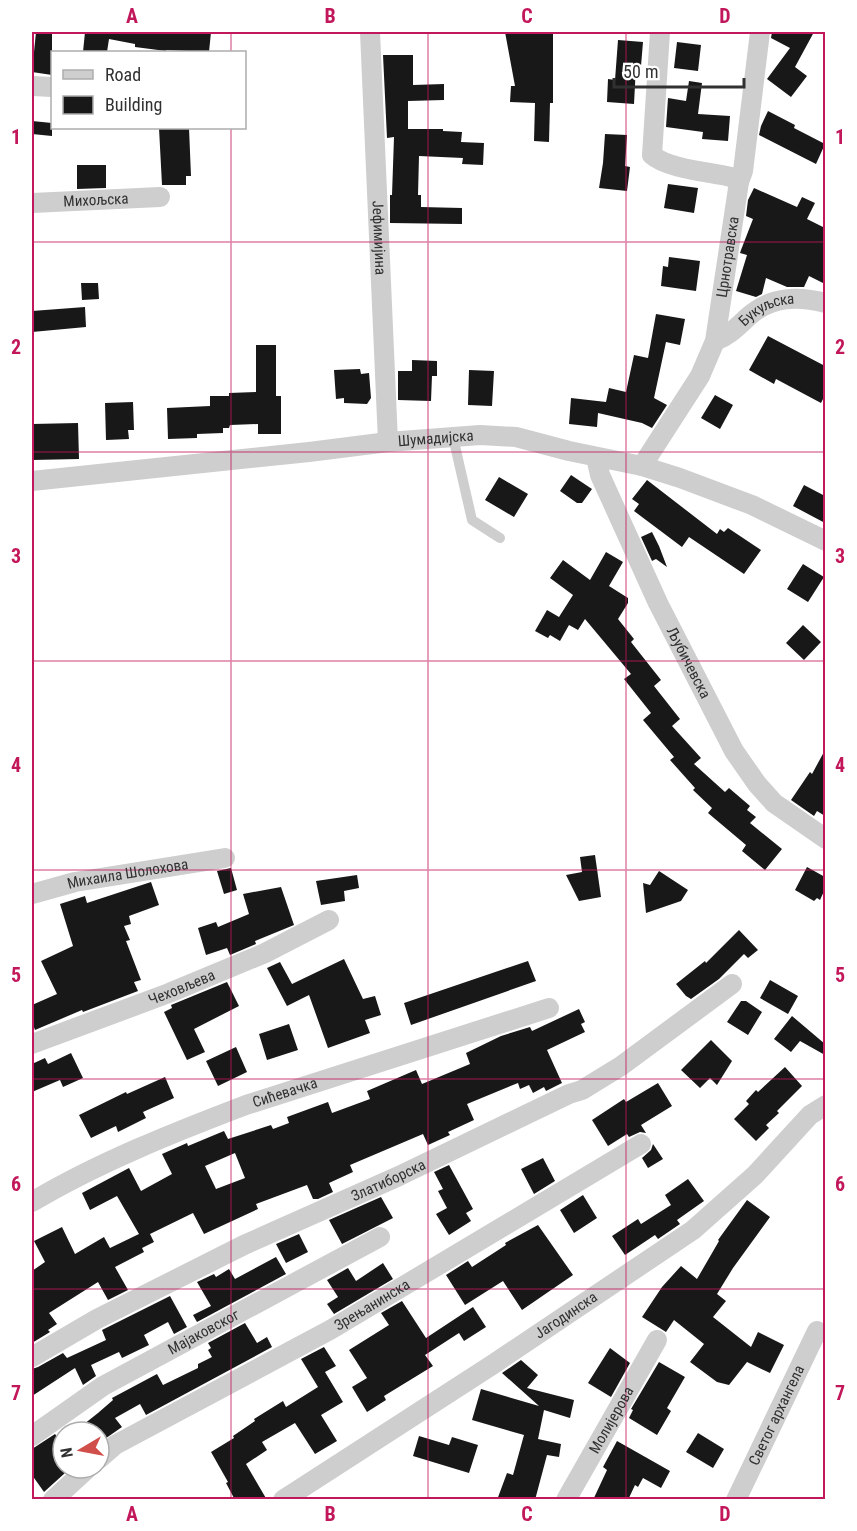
<svg xmlns="http://www.w3.org/2000/svg" width="857" height="1531" viewBox="0 0 857 1531" font-family="'Roboto Condensed',sans-serif">
	<style>
		.building { fill: #181818; fill-rule: evenodd }
		.lines { fill: none; stroke-linecap: round; stroke-linejoin: round }
		.service { stroke: #cecece; stroke-width: 10 }
		.minor { stroke: #cecece; stroke-width: 20 }
		.grid { fill: none; stroke: #c2185b; stroke-width: 1.5; stroke-opacity: 0.55 }
		.labels { text-anchor: middle; dominant-baseline: central; stroke-width: 6; stroke-linejoin: round; paint-order: stroke }
		.street-label { font-size: 15px; fill: #313131; stroke: #fff }
		.neatline { fill: none; stroke: #c2185b; stroke-width: 2 }
		.grid-label { font-size: 20px; text-anchor: middle; font-weight: bold; fill: #c2185b }
	</style>
	<rect width="100%" height="100%" fill="#fff"/>
	<path class="building" d="M36,32H52V75L32,72Z
		M85,32H211L209,52L166,50V51L135,47V44L109,39L107,52H83Z
		M505,32H553V103H550L549,142L534,141L535,103L510,102L511,86H515Z
		M772,32H814L795,67L807,76L791,97L767,79L790,48L771,38Z
		M618,40L643,42L641,66H636L634,104L607,102L608,79L615,80Z
		M677,42L701,45L698,71L674,68Z
		M383,55H413V85L444,84V100L408,101V129H443V131L462,132L461,142L484,143L483,165L462,164L463,158L419,156L418,195H421V207L462,208V224L390,223V195H392L394,137L387,138Z
		M689,81L702,83L698,114L730,116L728,141L702,139L703,132L666,127L668,98L686,101Z
		M768,111L795,125L794,128L825,144L816,164L759,135L761,126Z
		M32,121L52,123V136L32,134Z
		M159,128H189L191,176H186V185H162Z
		M605,134L627,135L625,166L630,167L627,191L599,188L603,163Z
		M77,165H106V188L77,189Z
		M668,184L698,188L694,213L664,208Z
		M754,188L797,207L802,197L815,203L807,219L825,228V284L809,276L804,287H787L766,278L762,294L756,297L736,291L747,255L740,253L741,250L753,219L746,216L748,200Z
		M669,257L700,261L696,291L661,286L663,266L668,267Z
		M81,283H98L99,299L82,300Z
		M85,307L86,327L32,332V311Z
		M656,314L685,319L680,345L666,342L654,398L667,405L652,428L642,423L598,413L597,427L569,424L571,398L606,402L609,388L626,392L634,355L648,358Z
		M768,336L825,366V395L821,403L776,379L774,384L749,370Z
		M256,345H276V396H281V434H258V424L230,425L229,428H223V433L197,434V438L168,439L167,408L210,406V396H229V393L256,392Z
		M412,360L437,361V376H432L431,401L398,400V371H412Z
		M360,369L361,374L369,373L371,398L367,404L344,403V398L336,399L334,370Z
		M469,370L494,371L492,406L468,405Z
		M715,395L733,405L720,429L701,418Z
		M133,402L134,430H128L129,439L106,440L105,403Z
		M78,423L79,459L32,460V424Z
		M571,475L592,489L582,503H577L560,491Z
		M499,477L528,494L514,517L485,500Z
		M647,480L717,534L720,529L724,532L728,528L761,550L744,574L689,537L682,547L634,511L639,504L632,499Z
		M804,485L825,496V523L793,506Z
		M652,532L659,546L667,567L656,559L652,561L641,537Z
		M606,552L623,562L609,586L628,598V603L618,619L634,639L631,642L661,680L654,686L680,719L672,726L701,758L694,764L725,792L729,788L750,806L747,810L756,817L750,823L782,849L765,870L742,851L746,845L708,813L712,808L693,790L695,788L670,760L674,757L643,720L651,713L624,679L631,674L585,619L578,630L569,625L560,641L550,635L548,638L535,631L547,610L559,617L573,595L550,578L563,560L590,580Z
		M803,564L824,577L808,602L787,589Z
		M803,625L821,642L804,660L786,643Z
		M825,750V816L817,811L814,816L791,800L810,772L812,774Z
		M595,855L601,897L579,901L566,875L582,872L580,857Z
		M807,867L825,877V889L820,900L817,898L814,901L795,890Z
		M231,868L237,890L224,894L217,871Z
		M659,871L688,890L681,901L646,913L643,883L650,885Z
		M357,875L359,888L344,891L345,901L321,905L316,881Z
		M151,882L159,905L129,916L131,924L124,926L130,940L126,941L141,980L134,982L138,991L83,1012L82,1010L35,1030L32,1022V1005L57,994L41,961L73,946L60,904L85,896L87,903Z
		M281,887L294,925L255,941L256,944L230,955L227,948L206,955L198,928L216,922L218,927L249,914L243,894Z
		M739,930L758,950L748,958L744,954L719,979L691,999L686,996L676,984L705,961L706,963Z
		M344,959L363,999L375,996L381,1015L365,1020L370,1033L328,1048L309,995L287,1006L267,968L280,962L292,984Z
		M528,961L536,981L411,1025L404,1003Z
		M770,980L798,996L788,1014L760,998Z
		M227,982L239,1006L194,1029L205,1052L187,1060L164,1012L172,1008L171,1005Z
		M741,1001H746L762,1012L748,1035L727,1022Z
		M579,1009L585,1022L581,1024L585,1032L547,1050L562,1083L546,1091L544,1087L533,1093L529,1085L520,1089L518,1083L467,1104L474,1120L448,1132L450,1135L428,1145L423,1134L350,1165L353,1172L329,1183L333,1192L318,1199H313L307,1185L256,1204L258,1209L204,1234L193,1213L150,1234L154,1242L142,1248L144,1252L115,1267L128,1290L108,1300L98,1282L49,1313L57,1324L48,1330L50,1332L32,1343V1271L45,1262L34,1241L62,1227L75,1254L104,1237L110,1248L139,1234L117,1196L90,1210L82,1193L129,1168L141,1191L172,1174L162,1154L187,1143L188,1146L224,1131L228,1139L271,1125L273,1129L289,1123L287,1117L328,1102L332,1113L370,1099L367,1091L416,1070L422,1084L470,1064L466,1053L501,1036L530,1027L532,1031ZM235,1153L245,1178L216,1189L205,1166Z
		M792,1016L825,1044V1055L800,1041L791,1052L774,1039Z
		M289,1024L298,1050L267,1060L259,1034Z
		M711,1040L732,1061L717,1085L710,1078L700,1088L681,1070Z
		M236,1047L247,1072L218,1086L206,1061Z
		M71,1053L83,1078L63,1087L60,1080L32,1092V1064L45,1058L48,1064Z
		M785,1067L802,1086L777,1111L779,1113L766,1125L769,1128L756,1141L734,1119L749,1104L746,1101L756,1090L758,1092Z
		M165,1077L174,1098L143,1112L146,1118L118,1132L116,1126L91,1138L79,1115L126,1092L127,1094Z
		M658,1083L672,1106L641,1125L646,1133L640,1132L629,1137L627,1134L608,1146L592,1120L624,1099L626,1102Z
		M653,1144L663,1159L648,1168L642,1158L651,1150Z
		M543,1158L555,1181L534,1194L521,1169Z
		M449,1165L473,1209L466,1213L471,1221L449,1235L436,1214L447,1208L438,1191L443,1189L434,1172Z
		M688,1179L704,1201L677,1220L680,1224L658,1239L655,1235L625,1255L612,1236L638,1219L641,1224L671,1205L665,1195Z
		M583,1195L597,1218L574,1233L560,1210Z
		M381,1197L393,1218L342,1244L329,1220Z
		M747,1200L770,1217L733,1268L717,1294L726,1301L713,1317L751,1347L758,1332L784,1345L770,1373L747,1362L729,1385L717,1382L690,1362L704,1344L674,1320L666,1332L642,1317L662,1287L681,1266L697,1279L719,1241L718,1240Z
		M538,1225L573,1275L522,1310L503,1281L465,1305L446,1275L468,1261L472,1267L506,1245L505,1243Z
		M299,1234L308,1252L286,1263L276,1244Z
		M276,1257L286,1274L197,1322L193,1315L211,1306L197,1282L214,1274L216,1277L229,1269L235,1279Z
		M383,1263L393,1279L334,1314L327,1304L338,1297L327,1280L348,1268L356,1281Z
		M170,1296L187,1327L174,1334L168,1322L144,1335L149,1345L122,1358L119,1352L91,1365L96,1376L83,1385L75,1368L32,1396V1369L38,1367L63,1353L67,1358L106,1340L102,1330Z
		M402,1301L426,1338L473,1307L486,1327L464,1341L459,1333L425,1355L433,1366L384,1396L386,1400L367,1412L352,1387L367,1378L349,1350L389,1325L381,1313Z
		M245,1323L257,1343L267,1337L272,1347L146,1415L140,1404L115,1418L122,1427L99,1443V1432H74L98,1413L113,1400L112,1398L157,1374L163,1385L198,1368V1364L212,1357L208,1350L211,1348L208,1343Z
		M324,1347L336,1366L325,1372L343,1402L321,1415L337,1441L315,1454L295,1423L262,1442L267,1450L246,1464L267,1500H235L226,1483L228,1482L211,1452L234,1438L233,1436L255,1421L254,1419L283,1401L286,1407L318,1387L301,1359Z
		M610,1348L630,1363L611,1397L588,1383Z
		M521,1360L538,1375L527,1388L574,1400L570,1418L544,1410L538,1439L561,1444L559,1457L547,1455L535,1500H497L507,1473L513,1475L524,1435L472,1420L481,1389L539,1406L502,1373Z
		M659,1362L685,1377L667,1408L671,1411L657,1435L629,1418L633,1410L631,1409Z
		M698,1433L724,1449L713,1468L686,1452Z
		M55,1434L63,1445L65,1473L44,1492L32,1475V1449Z
		M419,1436L449,1445L452,1437L478,1445L469,1473L413,1456Z
		M617,1441L670,1471L661,1488L643,1478L638,1487L635,1485L628,1500H593L607,1470L603,1467Z"/>
	<g class="lines">
		<path class="service" d="M453,437L472,520L500,538"/>
		<g class="minor">
			<path id="s1" d="M370,32L388,442"/>
			<path d="M660,32L652,155C668,169 710,172 731,177L739,182"/>
			<path d="M32,86L52,87"/>
			<path id="s2" d="M32,203L160,197"/>
			<path id="s3" d="M715,341C729,336 738,326 749,316C772,296 798,296 826,303"/>
			<path id="s4" d="M596,457L600,475L658,603L734,751L757,784L774,803L826,839"/>
			<path id="s5" d="M642,466L700,376L715,341L739,182L743,171L760,32"/>
			<path id="s6" d="M32,481L309,452L388,442L480,435L516,437L569,451L642,466L680,478L752,505L826,541"/>
			<path id="s7" d="M32,894L75,882L225,858"/>
			<path id="s8" d="M32,1044L169,993L265,953L329,920"/>
			<path id="s9" d="M32,1202C97,1163 175,1132 246,1105L549,1008"/>
			<path id="s10" d="M32,1357L97,1319L244,1245L399,1176L569,1094L582,1090L621,1066L732,984"/>
			<path id="s11" d="M32,1436L103,1386L380,1237"/>
			<path id="s12" d="M99,1459L115,1445L330,1330L641,1144"/>
			<path d="M53,1500L88,1468"/>
			<path id="s13" d="M283,1500L492,1365L693,1230L755,1175L810,1115L826,1105"/>
			<path id="s14" d="M566,1500L657,1340"/>
			<path id="s15" d="M736,1500L817,1331"/>
		</g>
	</g>
	<path class="grid" d="M231,32V52M428,32V1500M626,32V1500M231,128V1500M32,242H826M32,452H826M32,661H826M32,870H826M32,1079H826M32,1289H826"/>
	<g class="labels">
		<g class="street-label">
			<text stroke="none"><textPath href="#s2" startOffset="64">Михољска</textPath></text>
			<text stroke="none"><textPath href="#s1" startOffset="206">Јефимијина</textPath></text>
			<text stroke="none"><textPath href="#s5" startOffset="230">Црнотравска</textPath></text>
			<text stroke="none"><textPath href="#s3" startOffset="62">Букуљска</textPath></text>
			<text stroke="none"><textPath href="#s6" startOffset="406">Шумадијска</textPath></text>
			<text stroke="none"><textPath href="#s4" startOffset="226">Љубичевска</textPath></text>
			<text stroke="none"><textPath href="#s7" startOffset="98">Михаила Шолохова</textPath></text>
			<text stroke="none"><textPath href="#s8" startOffset="160">Чеховљева</textPath></text>
			<text stroke="none"><textPath href="#s9" startOffset="276">Сићевачка</textPath></text>
			<text stroke="none"><textPath href="#s10" startOffset="398">Златиборска</textPath></text>
			<text stroke="none"><textPath href="#s12" startOffset="314">Зрењанинска</textPath></text>
			<text stroke="none"><textPath href="#s13" startOffset="338">Јагодинска</textPath></text>
			<text stroke="none"><textPath href="#s11" startOffset="201">Мајаковског</textPath></text>
			<text stroke="none"><textPath href="#s15" startOffset="94">Светог архангела</textPath></text>
			<text stroke="none"><textPath href="#s14" startOffset="92">Молијерова</textPath></text>
		</g>
	</g>
	<rect width="857" height="1531" fill="none" stroke="#ffffff" stroke-width="66"/>
	<rect x="51" y="51" width="195" height="78" fill="#ffffff" stroke="#adadad" stroke-width="1.5"/>
	<rect x="63" y="70" width="30" height="9" fill="#cecece" stroke="#adadad" stroke-width="1.5"/>
	<text x="105" y="81" font-size="18" fill="#313131">Road</text>
	<rect x="63" y="96" width="30" height="18" fill="#181818" stroke="#adadad" stroke-width="1.5"/>
	<text x="105" y="111" font-size="18" fill="#313131">Building</text>
	<g transform="translate(81 1450) rotate(260)"><circle r="28" fill="#ffffff" stroke="#adadad" stroke-width="1.5"/>
	<path d="M0-4.5L10 22L0 15L-10 22Z" fill="#d04f4b"/>
	<text y="-9" font-size="16" font-weight="bold" text-anchor="middle" fill="#313131">N</text>
	</g>
	<path d="M614 78v9h130v-9" fill="none" stroke="#313131" stroke-width="3"/>
	<text x="623" y="78" font-size="18" fill="#313131" stroke="#ffffff" stroke-width="4.5" paint-order="stroke">50 m</text>
	<rect x="33" y="33" width="791" height="1465" class="neatline"/>
	<g class="grid-label">
		<text x="132" y="23">A</text>
		<text x="330" y="23">B</text>
		<text x="527" y="23">C</text>
		<text x="725" y="23">D</text>
		<text x="16" y="144">1</text>
		<text x="840" y="144">1</text>
		<text x="16" y="354">2</text>
		<text x="840" y="354">2</text>
		<text x="16" y="563">3</text>
		<text x="840" y="563">3</text>
		<text x="16" y="772">4</text>
		<text x="840" y="772">4</text>
		<text x="16" y="982">5</text>
		<text x="840" y="982">5</text>
		<text x="16" y="1191">6</text>
		<text x="840" y="1191">6</text>
		<text x="16" y="1400">7</text>
		<text x="840" y="1400">7</text>
		<text x="132" y="1521">A</text>
		<text x="330" y="1521">B</text>
		<text x="527" y="1521">C</text>
		<text x="725" y="1521">D</text>
	</g>
</svg>
